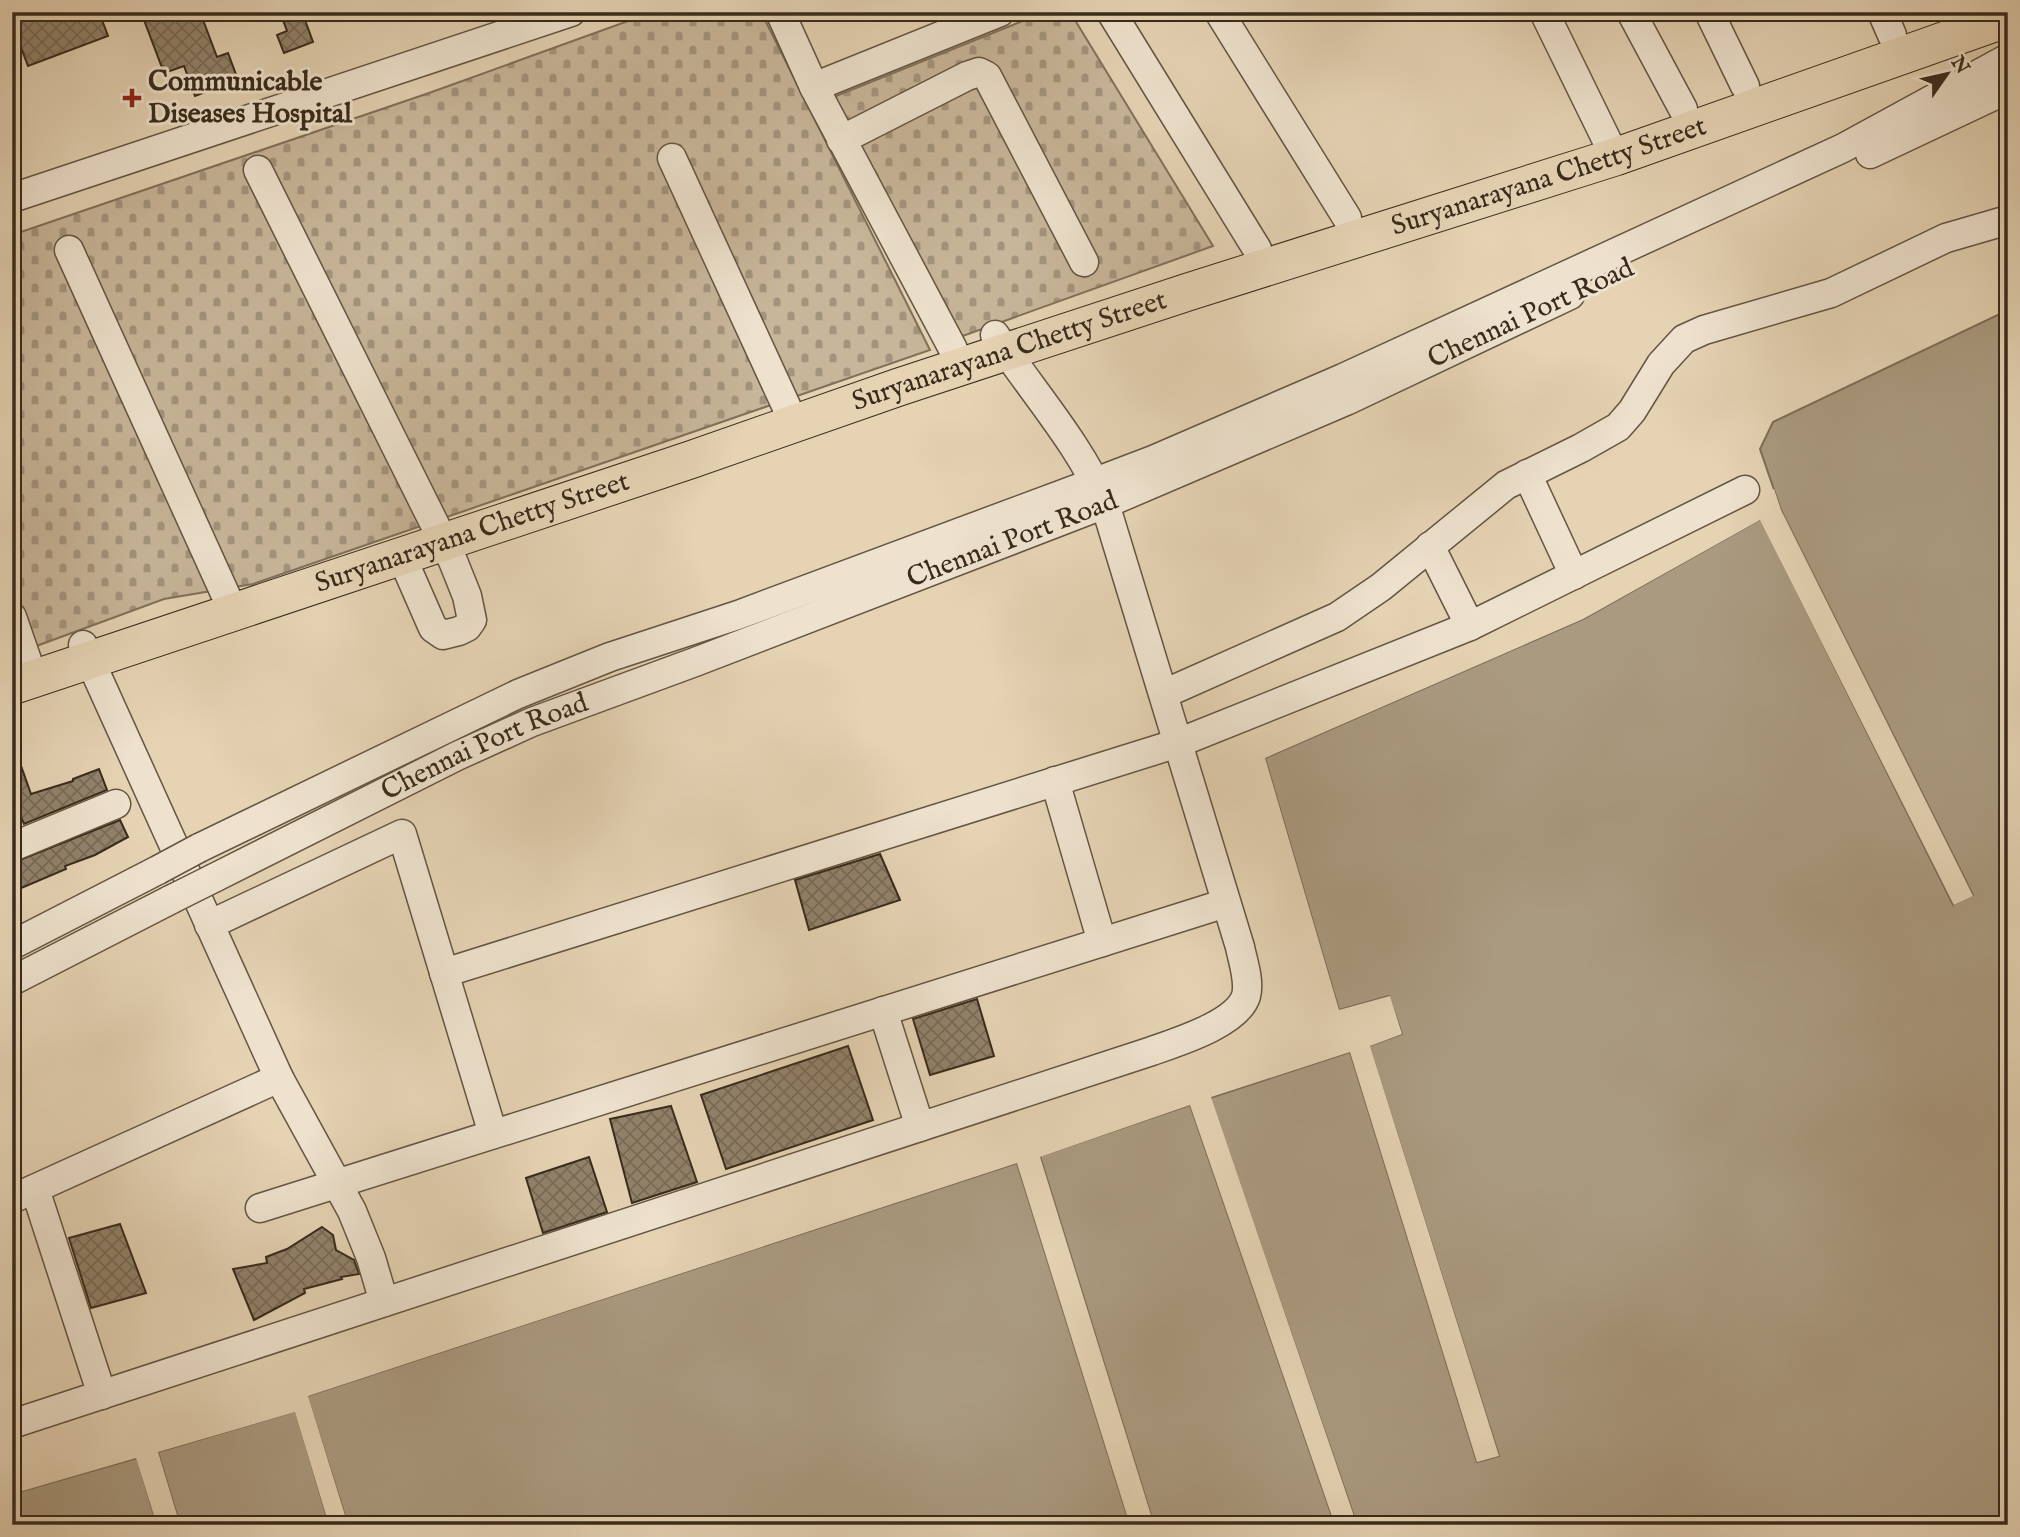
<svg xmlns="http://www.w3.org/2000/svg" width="2020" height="1537" viewBox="0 0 2020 1537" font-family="'IM FELL English',serif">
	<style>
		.cemetery { fill: url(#cemetery-stones); stroke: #80705b; stroke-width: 2 }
		.water { fill: #aa9a80; stroke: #7c6e58; stroke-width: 2 }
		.pier { fill: #e5d3b4 }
		.building { fill: url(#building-cross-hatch); stroke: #382b1c; stroke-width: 2 }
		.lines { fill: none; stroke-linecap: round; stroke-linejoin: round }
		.minor-casing { stroke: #635542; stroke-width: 31 }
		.major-casing { stroke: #382b1c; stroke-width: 39 }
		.minor { stroke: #eee2ce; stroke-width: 28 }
		.major { stroke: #e5d3b4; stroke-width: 37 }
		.minor-bridge-casing { stroke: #635542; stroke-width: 31; stroke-linecap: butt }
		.minor-bridge { stroke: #eee2ce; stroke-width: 28 }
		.poi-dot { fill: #8f2418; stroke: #eee2ce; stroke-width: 2.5 }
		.labels { text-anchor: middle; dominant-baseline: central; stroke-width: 6; stroke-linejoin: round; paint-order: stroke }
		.poi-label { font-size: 28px; font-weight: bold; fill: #382b1c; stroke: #eee2ce; text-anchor: start }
		.street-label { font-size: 28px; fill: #382b1c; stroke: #eee2ce }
	</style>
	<defs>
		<pattern id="cemetery-stones" width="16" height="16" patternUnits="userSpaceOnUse" patternTransform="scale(1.75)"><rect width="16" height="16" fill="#c8b69a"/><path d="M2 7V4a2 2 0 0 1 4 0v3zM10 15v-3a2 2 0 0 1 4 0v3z" fill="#a3947d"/></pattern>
		<pattern id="building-cross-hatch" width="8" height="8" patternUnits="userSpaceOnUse" patternTransform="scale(1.75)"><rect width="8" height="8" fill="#92826b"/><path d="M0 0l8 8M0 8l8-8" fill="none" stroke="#786b57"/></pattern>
	</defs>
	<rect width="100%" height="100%" fill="#e5d3b4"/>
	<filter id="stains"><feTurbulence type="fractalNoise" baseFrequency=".00286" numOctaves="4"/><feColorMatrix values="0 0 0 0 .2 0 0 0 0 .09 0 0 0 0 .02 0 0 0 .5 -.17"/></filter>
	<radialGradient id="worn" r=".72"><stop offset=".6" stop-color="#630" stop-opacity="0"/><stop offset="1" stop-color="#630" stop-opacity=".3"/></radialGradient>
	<path class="cemetery" d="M653,12H761L930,350L253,584L164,599L12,655V235L429,93Z
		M1045,12H1070L1213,246L957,338L831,98Z"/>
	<path class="water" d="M2008,310V1525H1357L1210,1098L1350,1052L1477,1462L1499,1456L1369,1046L1402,1034L1389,996L1339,1010L1265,758L1583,619L1761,519L1953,905L1973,895L1781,510L1760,449L1773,422Z
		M1190,1105L1335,1525H1154L1040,1156Z
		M1017,1163L1130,1525H348L307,1396Z
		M296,1411L329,1525H180L158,1452Z
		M137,1458L157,1525H12V1494Z"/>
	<path class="pier" d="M1774,489L1781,510L1973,896L1954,905L1760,520L1583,619L1265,758L1339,1010L1390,996L1402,1034L1370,1046L1499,1456L1477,1462L1350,1052L1211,1097L1357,1525H1353L1207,1099L1208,1095L1349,1048L1353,1049L1480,1458L1495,1453L1366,1047L1368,1043L1397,1032L1388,1000L1340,1014L1336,1012L1261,757L1581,616L1761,516L1955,901L1969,894L1777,511L1771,490Z
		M1191,1102L1194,1104L1338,1525H1335L1190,1105L1040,1157L1154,1525H1150L1037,1156L1039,1153Z
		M1017,1159L1021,1162L1134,1525H1130L1017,1163L308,1396L348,1525H344L304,1398L306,1393Z
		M295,1408L299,1411L333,1525H329L295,1412L158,1452L180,1525H176L154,1453L155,1449Z
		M137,1454L140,1457L160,1525H157L136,1458L12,1494V1491Z"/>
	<path class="building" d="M12,12H99L108,36L28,66L12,24Z
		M141,12H200L217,57L228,53L238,80L195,96L184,66L164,73Z
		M280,12H302L313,42L284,53L277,35L287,31Z
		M14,746L31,794L73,781V779L99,769L107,790L24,824L12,794V747Z
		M120,820L128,837L95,855L65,866L66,869L12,892V863Z
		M880,854L900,900L809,930L795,880Z
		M977,999L994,1056L930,1075L913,1019Z
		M848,1046L873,1120L726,1169L701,1095Z
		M671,1106L697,1182L632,1203L610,1119Z
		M589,1157L607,1212L543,1233L526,1178Z
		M120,1224L146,1293L91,1308L69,1238Z
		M322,1227L333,1235L336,1250L354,1260L359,1274L341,1277L342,1279L304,1289L305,1293L254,1320L233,1269L267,1263L266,1257L287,1249Z"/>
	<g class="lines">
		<defs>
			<g id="minor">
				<path d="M780,12L814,87L953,349"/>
				<path d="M1111,12L1257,249"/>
				<path d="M1219,12L1347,218"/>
				<path d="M1544,12L1615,157"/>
				<path d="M1631,12L1683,109"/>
				<path d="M1709,12L1745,86"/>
				<path d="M1882,12L1892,35"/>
				<path d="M814,87L1000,12"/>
				<path d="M841,140L967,76L979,72L987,76L1084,262"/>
				<path d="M1870,154L2008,89"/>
				<path d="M672,158L788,410"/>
				<path d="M258,170L453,561L467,596L472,620L467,627L459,631L443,635L433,628L401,555"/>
				<path d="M12,198L571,12"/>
				<path d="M69,250L227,598"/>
				<path d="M1527,474L1574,575"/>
				<path d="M1430,546L1470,626"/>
				<path d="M12,617L28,663"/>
				<path d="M83,645L279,1078L352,1211L371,1258L384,1302"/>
				<path d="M1175,689L1337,617L1381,587L1506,485L1581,448L1618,427L1632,411L1661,364L1684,339L1704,330L1831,293L1946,238L2008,220"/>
				<path d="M1055,781L1102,942"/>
				<path d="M12,847L116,804"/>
				<path d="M199,848L518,694L610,657L738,615L1095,482L1153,460L1343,378L1843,148L2008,58"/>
				<path id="s1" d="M214,878L457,756L532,722L695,662L1105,504L1346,401L1570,295"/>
				<path d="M209,925L402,834L493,1134"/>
				<path d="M12,945L158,870"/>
				<path d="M444,973L1178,743L1470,626L1745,490"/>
				<path d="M12,981L172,899"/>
				<path d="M883,1011L920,1127"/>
				<path d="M35,1189L102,1395"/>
				<path d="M12,1199L279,1078"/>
				<path d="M260,1208L1226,903"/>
				<path d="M12,1424L1152,1051C1177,1042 1237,1024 1246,996C1250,981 1243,962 1240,947L1105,504C1080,444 1031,390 995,335"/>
			</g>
			<g id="major">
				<path id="s2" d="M12,686L690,460L899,387L1188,292L1615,157L2008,18"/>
			</g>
		</defs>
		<use href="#minor" class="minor-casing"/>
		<use href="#major" class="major-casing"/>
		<use href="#minor" class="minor"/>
		<use href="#major" class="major"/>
		<defs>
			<path id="minor-bridge" d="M158,870L199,848
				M172,899L214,878"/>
		</defs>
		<use href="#minor-bridge" class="minor-bridge-casing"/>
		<use href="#minor-bridge" class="minor-bridge"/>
	</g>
	<path class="poi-dot" d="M128.5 87.5h7v7h7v7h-7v7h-7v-7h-7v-7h7z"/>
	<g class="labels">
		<g class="poi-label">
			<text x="148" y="82">Communicable<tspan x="148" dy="32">Diseases Hospital</tspan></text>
		</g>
		<g class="street-label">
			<text stroke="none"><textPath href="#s2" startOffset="1619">Suryanarayana Chetty Street</textPath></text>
			<text transform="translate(1531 314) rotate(-25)">Chennai Port Road</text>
			<text stroke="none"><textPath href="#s2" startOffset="1052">Suryanarayana Chetty Street</textPath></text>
			<text stroke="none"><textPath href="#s2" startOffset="485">Suryanarayana Chetty Street</textPath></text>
			<text stroke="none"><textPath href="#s1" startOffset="868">Chennai Port Road</textPath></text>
			<text stroke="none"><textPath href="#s1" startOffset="301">Chennai Port Road</textPath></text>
		</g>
	</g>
	<rect width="2020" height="1537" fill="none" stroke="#e5d3b4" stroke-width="42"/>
	<rect x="14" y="14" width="1992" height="1509" fill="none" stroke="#382b1c" stroke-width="3.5"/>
	<rect x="21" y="21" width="1978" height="1495" fill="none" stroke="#382b1c" stroke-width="2"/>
	<g transform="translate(1947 74) rotate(56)" stroke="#eee2ce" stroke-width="5" paint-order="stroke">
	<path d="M0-5L12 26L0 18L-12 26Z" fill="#382b1c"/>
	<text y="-10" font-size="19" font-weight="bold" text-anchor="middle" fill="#382b1c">N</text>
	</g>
	<rect width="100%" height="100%" filter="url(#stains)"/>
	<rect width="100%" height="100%" fill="url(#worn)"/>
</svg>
